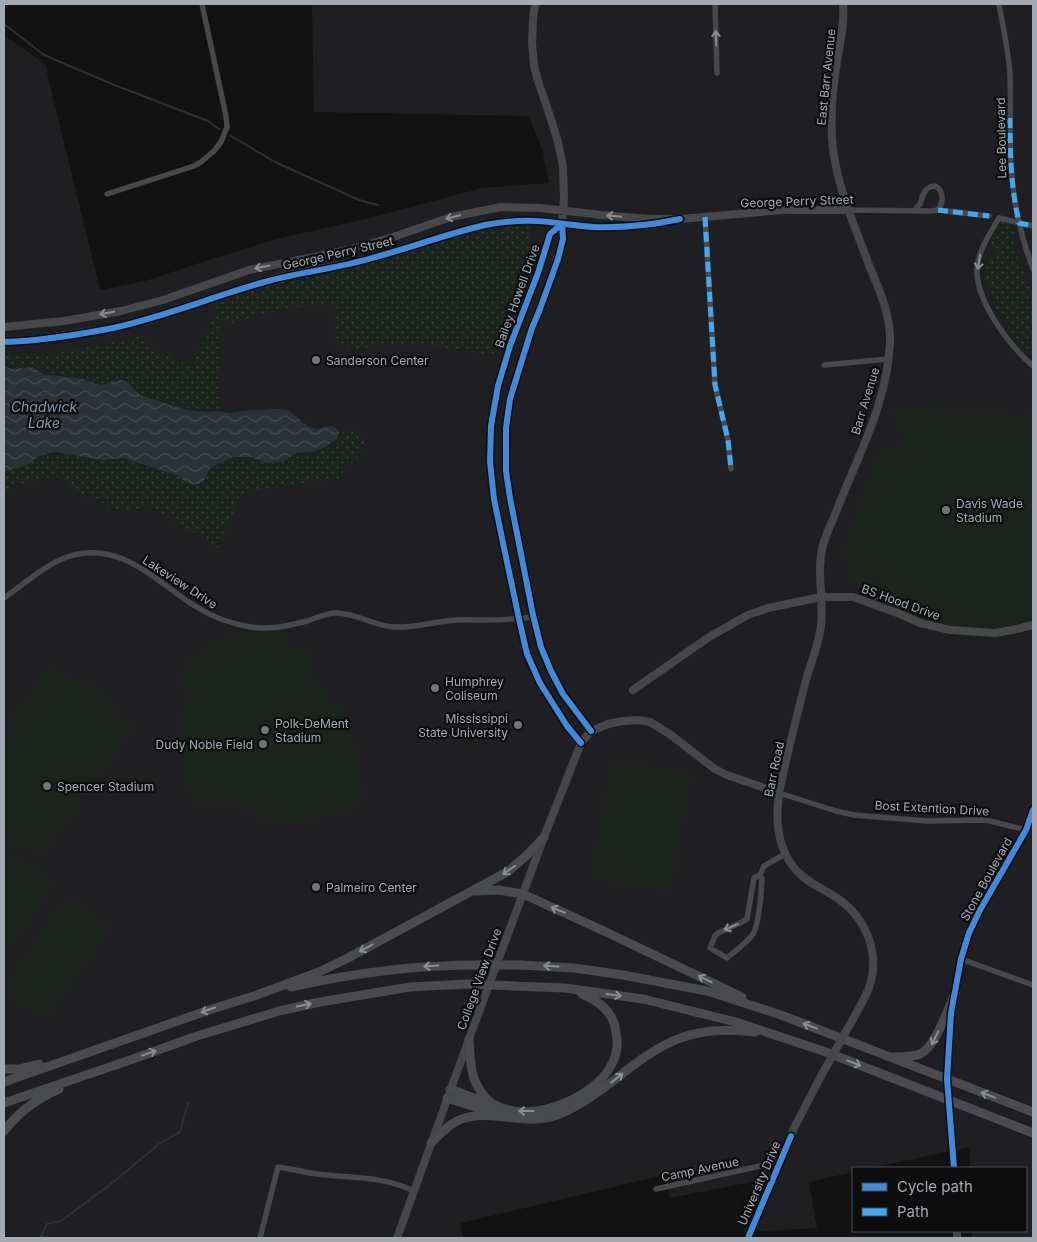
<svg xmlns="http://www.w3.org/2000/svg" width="1037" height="1242" viewBox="0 0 1037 1242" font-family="Inter,sans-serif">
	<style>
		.built { fill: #1f1f21 }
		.grass { fill: url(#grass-dots) }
		.pitch { fill: #1c231d }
		.water { fill: url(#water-waves) }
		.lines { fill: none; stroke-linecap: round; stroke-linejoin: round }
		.stream { stroke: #2a3237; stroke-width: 2 }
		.street { stroke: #47484b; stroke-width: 5.5 }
		.secondary { stroke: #464749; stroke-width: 8 }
		.primary { stroke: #494b4d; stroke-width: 9 }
		.secondary-bridge { stroke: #464749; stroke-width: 8 }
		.primary-bridge { stroke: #494b4d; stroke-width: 9 }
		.quiet { stroke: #3fa9f5; stroke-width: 5; stroke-dasharray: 10 5; stroke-linecap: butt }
		.cycleway-casing { stroke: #0d0d0e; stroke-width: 9 }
		.cycleway { stroke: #408adc; stroke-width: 6 }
		.oneway { stroke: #888d94 }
		.oneway2 { stroke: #888c93 }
		.oneway3 { stroke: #898e94 }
		.poi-dot { fill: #71757b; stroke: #0d0d0e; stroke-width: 2 }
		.labels { text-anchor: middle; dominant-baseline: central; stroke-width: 4.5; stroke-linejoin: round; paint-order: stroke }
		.street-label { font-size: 12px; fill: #a4aab3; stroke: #0d0d0e }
		.poi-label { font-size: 12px; fill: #a4aab3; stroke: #0d0d0e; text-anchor: start }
		.water-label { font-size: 14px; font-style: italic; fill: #7d99ac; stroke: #0d0d0e }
	</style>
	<defs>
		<pattern id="grass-dots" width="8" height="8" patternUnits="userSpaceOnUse" patternTransform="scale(1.25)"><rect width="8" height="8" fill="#1c231d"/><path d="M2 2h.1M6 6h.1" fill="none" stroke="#3a403b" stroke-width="1.8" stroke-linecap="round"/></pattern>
		<pattern id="water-waves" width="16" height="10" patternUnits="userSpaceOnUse" patternTransform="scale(1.25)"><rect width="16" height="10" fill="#2a3237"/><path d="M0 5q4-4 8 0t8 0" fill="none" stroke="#464d52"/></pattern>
	</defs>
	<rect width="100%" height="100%" fill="#121213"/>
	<path class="built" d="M312,4H1033V1238H972V1231H1026V1168H970V1147L871,1168H853V1172L809,1182L817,1228L744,1232L767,1179L670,1198L664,1175L461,1223L463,1238H4V35L45,64L100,290L145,281L211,259L281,238L370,218L482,188L549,183L543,152L529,116L314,112Z"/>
	<path class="grass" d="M1003,222L1014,225L1017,229L1018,234L1012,238L1020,264L1033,295V357C1018,341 999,319 992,299C988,289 987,278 985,268L996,250L989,245L999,225Z
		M515,226H531V254L528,268L495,355L416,344L348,349V346H336L335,305L286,308L232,323L221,321L219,409L198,410L172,404L143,395L131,383L126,380L97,384L83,378L77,376L50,375L35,366L14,368L4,364V355L50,354L100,345L142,336L145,345L151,350L192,366L215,316L213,305C259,280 311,278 361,266C400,256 437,241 475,231L487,229Z
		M343,430C351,431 360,433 365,441L357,458L343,471L341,478L244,492L239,498L218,548L149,505L139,510H111L98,499L88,493L85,497C76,491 66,477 55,477C48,477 40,480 34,482L33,480L21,484L4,495V469L57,453L103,460L122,459L179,476L185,483L196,486L204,482L211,470L216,466L232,458L262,462L296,453L312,454L326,449L335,443L342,434Z"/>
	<path class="pitch" d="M894,408L938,409V415C959,413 982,410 1003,414C1010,415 1016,417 1023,419L1025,412H1033V621C1008,627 981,631 955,627C941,625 927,621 913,618L914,612L877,598L880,587L886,589L887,585L882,580L875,570L869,587L847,580L856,564L842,559L869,482L878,461L888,451L906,440Z
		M231,634L261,637L283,635L287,651C305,643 318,660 306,675L309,679L312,677L324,692L330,709L343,706L358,765V771L356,782L365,787L362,791L364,793L361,797L359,796L351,808L353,809L350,813L341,808C323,823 284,821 261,822L260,809L241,811L240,803L193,804C188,781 177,742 184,719L181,717L185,704L187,703L185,701L191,690L179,680L191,658L202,655L216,642H222L228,640Z
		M50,667L67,679L82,681L94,686L99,690L108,698L117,715L133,726L42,855L25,843L13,842L4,840V732Z
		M613,761L690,775L669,892L592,878Z
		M13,855L53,884L4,953V868Z
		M68,898L109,927L45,1019L4,990Z"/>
	<path class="water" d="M4,366L11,369L33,367L43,374L84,379L95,384L103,385L113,381L123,380L129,383L140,395L170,405L176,406L186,410L210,412L216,411L229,413L253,410L281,409L288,410L309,427L317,429L330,426L335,427L339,432L338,438L324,448L313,452L296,453L284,461L267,463L251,457H233L212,467L209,470L203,482C192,487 187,484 179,476L123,458L103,460L55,452L40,455L29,464L4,472Z"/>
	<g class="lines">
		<path class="stream" d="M4,24L44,55L112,84L208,121L219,129
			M231,136L275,162L359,200L378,205
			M40,1238L47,1224L61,1221L112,1183L159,1144L180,1132L188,1103"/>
		<path class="street" d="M715,4L717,73
			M999,4C1003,28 1009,52 1010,76C1011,96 1010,117 1010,137C1010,183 1017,227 1033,269
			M107,194L194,166L201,162L214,151L221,142L227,127L226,116L202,4
			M849,210L931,211L938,210L989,216
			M915,210C916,208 918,206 920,204C922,199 922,193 927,189C938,179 948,197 938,210
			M705,217L715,385L728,440L731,469
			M1033,226L999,218C990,233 979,250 977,267C975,301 1009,345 1033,366
			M824,365L889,359
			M4,598C23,585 46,564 67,557C120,539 155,581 195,606C212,617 231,624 251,627C270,630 288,626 307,621C316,618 326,613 336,613C356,613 374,626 394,627C412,628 429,623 447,621C460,619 472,620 484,620C501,620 517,619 533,617
			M779,793L836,811L854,815L927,821L986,820L1026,830
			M760,875L762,879C761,893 760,922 753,934C748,942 735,951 727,958L710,948L715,936L718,933L740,923L747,919L754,878L760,875L764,866L785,854
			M961,959L1033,985
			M656,1189L769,1164L779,1165
			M260,1238L278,1167C291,1169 304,1172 317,1174C350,1178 383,1176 414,1191"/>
		<path class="secondary" d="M535,4L533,19L532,43L534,66L538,81L550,116L558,142L563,166L564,198L562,224L563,239L550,282L532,328L510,399L506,428V471L510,498L533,615L541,647L551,671L563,694L591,731
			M843,4C845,25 839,47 836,68C832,94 830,122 833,149C838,189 855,227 869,265C879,289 891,315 890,342C888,400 859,454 838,507C833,520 827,532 823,545C816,572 824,598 821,626C819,644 811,662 806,680C797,714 789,748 781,783C775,812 775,846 796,870C808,884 825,889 840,900C866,919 880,953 870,985C866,997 859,1008 853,1019
			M562,224L550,234L538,273L510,346L498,386L491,426L490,462L494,499L503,543L519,619L527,654L540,683L567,726L581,743
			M4,327L64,321L121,311L163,300L249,270L348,250L393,237L451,217L501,207L540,208L602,215L649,219H680L783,210H849
			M4,342L40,339L113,328L143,320L262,282L284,276L371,259L447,235L486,225L509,221H537L593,227H622L664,223
			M633,690L709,637L748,615L768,608L821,597H853L900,614L920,623L950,630L995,633L1012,630L1033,625
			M954,1168L947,1079L951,1013L961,959L969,933L980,910L1026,830L1033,810
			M957,1231V1238
			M397,1238L469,1039L544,837L581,743L591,731L608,724L622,721L638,720L650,722L671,735L715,769L727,775L779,793
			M748,1238L794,1128L821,1076"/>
		<path class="primary" d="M476,891L499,890L523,894L604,931L742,997
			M520,965L574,968L623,975L707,991L781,1015L1033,1112
			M513,986L565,988L643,999L736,1022L826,1052L1033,1133
			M291,987C353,973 416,965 480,965
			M469,1039C470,1055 470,1074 478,1087C482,1094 489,1103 497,1106C533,1124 597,1097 613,1062C617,1053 618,1042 616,1032C614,1013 599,1001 582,994
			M893,1057C902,1057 912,1057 920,1054C935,1048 948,1009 955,993
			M4,1069H19L39,1064
			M4,1082L212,1009L254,996L319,972L346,959L507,872L525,857L544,837
			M450,1089L490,1104
			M447,1098L494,1113
			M4,1103L133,1059L197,1036L279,1011L320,1002L410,987L467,984
			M4,1131C18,1113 38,1098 59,1089
			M431,1143C439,1135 447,1126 457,1121C485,1107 521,1125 551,1117C574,1110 594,1095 613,1081C662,1042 690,1024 755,1032"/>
		<path class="secondary-bridge" d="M821,1076L853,1019"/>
		<path class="primary-bridge" d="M480,965H520
			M467,984L513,986"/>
		<path class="quiet" d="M1010,118C1010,153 1011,188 1019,223L1033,226
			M938,210L989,216
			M705,217L715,385L728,440L731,469"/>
		<defs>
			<path id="cycleway" d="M562,224L550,234L538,273L510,346L498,386L491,426L490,462L494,499L503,543L519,619L527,654L540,683L567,726L581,743
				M562,224L563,239L558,259L540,309L532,328L510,399L506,428V471L510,498L533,615L541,647L551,671L563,694L591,731
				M4,342C40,341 77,335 113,328C163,317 212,297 261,283C298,272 336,269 372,258C410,248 446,234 485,225C502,222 520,220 537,221C556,222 575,226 594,227C623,228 652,225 680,219
				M954,1168L947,1079L951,1013L961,959L969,933L980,910L1026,830L1033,810
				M748,1238L791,1136"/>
		</defs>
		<use href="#cycleway" class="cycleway-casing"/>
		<use href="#cycleway" class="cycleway"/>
	</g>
	<defs><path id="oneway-shaft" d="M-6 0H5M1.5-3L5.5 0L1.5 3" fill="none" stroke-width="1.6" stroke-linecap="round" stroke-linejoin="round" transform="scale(1.25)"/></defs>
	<g class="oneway">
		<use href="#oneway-shaft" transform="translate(716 38) rotate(-92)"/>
		<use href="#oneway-shaft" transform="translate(979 262) rotate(99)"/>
		<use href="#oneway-shaft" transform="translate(731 927) rotate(156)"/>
	</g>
	<g class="oneway2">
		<use href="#oneway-shaft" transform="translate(614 216) rotate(-175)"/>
		<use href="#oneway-shaft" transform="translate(453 217) rotate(166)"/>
		<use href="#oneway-shaft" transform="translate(262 267) rotate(168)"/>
		<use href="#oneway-shaft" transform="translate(107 313) rotate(169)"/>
	</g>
	<g class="oneway3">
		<use href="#oneway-shaft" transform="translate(509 870) rotate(145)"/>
		<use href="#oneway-shaft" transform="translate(558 910) rotate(-157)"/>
		<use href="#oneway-shaft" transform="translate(366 948) rotate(151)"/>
		<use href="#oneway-shaft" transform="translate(431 966) rotate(176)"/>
		<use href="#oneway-shaft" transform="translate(551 966) rotate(-177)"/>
		<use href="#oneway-shaft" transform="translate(705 979) rotate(-153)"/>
		<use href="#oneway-shaft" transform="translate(614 995) rotate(8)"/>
		<use href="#oneway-shaft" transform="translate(304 1005) rotate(-12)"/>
		<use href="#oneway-shaft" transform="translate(208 1010) rotate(161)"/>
		<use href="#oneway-shaft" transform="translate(810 1026) rotate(-159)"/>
		<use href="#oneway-shaft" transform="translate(935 1038) rotate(117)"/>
		<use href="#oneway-shaft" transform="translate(149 1053) rotate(-20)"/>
		<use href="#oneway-shaft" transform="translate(854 1063) rotate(21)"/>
		<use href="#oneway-shaft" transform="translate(617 1078) rotate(-38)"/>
		<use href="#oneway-shaft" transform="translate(988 1095) rotate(-159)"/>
		<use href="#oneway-shaft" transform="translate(526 1111) rotate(180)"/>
	</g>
	<g class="poi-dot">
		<circle cx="316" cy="360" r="5"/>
		<circle cx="946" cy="510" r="5"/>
		<circle cx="435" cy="688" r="5"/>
		<circle cx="518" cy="725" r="5"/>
		<circle cx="265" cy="730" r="5"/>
		<circle cx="263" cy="744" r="5"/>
		<circle cx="47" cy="786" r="5"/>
		<circle cx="316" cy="887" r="5"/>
	</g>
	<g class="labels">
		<g class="street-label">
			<text transform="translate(826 77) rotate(-84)">East Barr Avenue</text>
			<text transform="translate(1001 138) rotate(-91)">Lee Boulevard</text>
			<text transform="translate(797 201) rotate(-2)">George Perry Street</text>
			<text transform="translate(338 253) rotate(-13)">George Perry Street</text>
			<text transform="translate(517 296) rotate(-70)">Bailey Howell Drive</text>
			<text transform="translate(865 401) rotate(-73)">Barr Avenue</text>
			<text transform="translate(180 582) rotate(33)">Lakeview Drive</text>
			<text transform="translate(901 602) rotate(20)">BS Hood Drive</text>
			<text transform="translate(774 769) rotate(-78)">Barr Road</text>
			<text transform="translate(932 808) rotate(3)">Bost Extention Drive</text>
			<text transform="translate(986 879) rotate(-61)">Stone Boulevard</text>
			<text transform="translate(479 979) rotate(-70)">College View Drive</text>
			<text transform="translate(700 1169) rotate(-12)">Camp Avenue</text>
			<text transform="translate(759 1183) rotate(-67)">University Drive</text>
		</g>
		<g class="poi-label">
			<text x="326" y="360">Sanderson Center</text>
			<text x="956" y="503">Davis Wade<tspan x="956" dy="14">Stadium</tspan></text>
			<text x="445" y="681">Humphrey<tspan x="445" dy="14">Coliseum</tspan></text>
			<text x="508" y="718" text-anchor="end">Mississippi<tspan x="508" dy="14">State University</tspan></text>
			<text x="275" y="723">Polk-DeMent<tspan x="275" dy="14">Stadium</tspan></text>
			<text x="253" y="744" text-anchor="end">Dudy Noble Field</text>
			<text x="57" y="786">Spencer Stadium</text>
			<text x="326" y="887">Palmeiro Center</text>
		</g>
		<g class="water-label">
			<text x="44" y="406">Chadwick<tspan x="44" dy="16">Lake</tspan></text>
		</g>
	</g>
	<rect width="1037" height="1242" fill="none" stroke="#a4aab3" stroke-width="10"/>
	<rect x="852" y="1167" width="175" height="65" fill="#0d0d0e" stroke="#494c50"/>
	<rect x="862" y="1183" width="25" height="8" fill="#408adc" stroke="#494c50"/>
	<text x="897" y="1192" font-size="15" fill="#a4aab3">Cycle path</text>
	<rect x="862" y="1208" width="25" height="8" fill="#3fa9f5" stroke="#494c50"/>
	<text x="897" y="1217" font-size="15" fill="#a4aab3">Path</text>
</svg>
